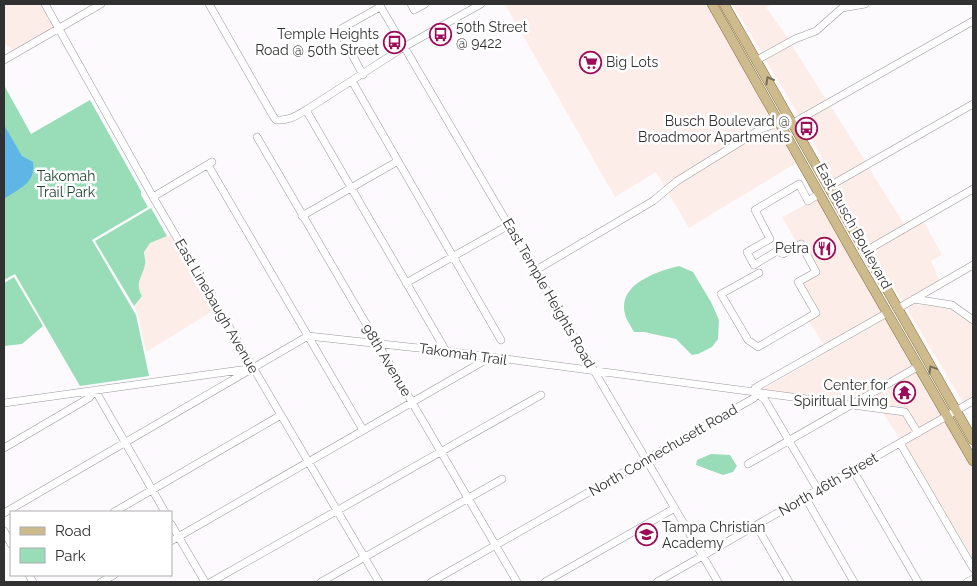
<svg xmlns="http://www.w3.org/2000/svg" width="977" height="586" viewBox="0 0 977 586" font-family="Raleway,sans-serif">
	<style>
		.commercial { fill: #fdede9 }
		.green { fill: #98ddb8 }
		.water { fill: #60b5e7 }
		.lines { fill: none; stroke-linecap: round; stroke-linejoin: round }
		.minor-casing { stroke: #9a999c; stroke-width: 8 }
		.major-casing { stroke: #826d3c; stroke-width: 10 }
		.minor { stroke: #fff; stroke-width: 7 }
		.major { stroke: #cebb8d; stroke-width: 9 }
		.oneway { stroke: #786f5b }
		.labels { text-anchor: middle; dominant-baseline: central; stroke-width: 5; stroke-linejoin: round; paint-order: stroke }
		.poi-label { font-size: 14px; fill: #323132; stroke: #fff; text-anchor: end }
		.park-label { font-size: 14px; fill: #204633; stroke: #fff }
		.street-label { font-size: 14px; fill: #323132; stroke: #fff }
	</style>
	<rect width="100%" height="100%" fill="#fcfafd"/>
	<path class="commercial" d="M4,4H41L55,27L14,50L4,44Z
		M505,4H707L776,121L665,188L656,172L615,197Z
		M732,4H774L766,7L789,40L763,54Z
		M791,44L827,101L799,116L765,58Z
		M830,105L866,162L834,180L802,121Z
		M778,126L798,162L689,228L668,192L762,132Z
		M868,167L905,225L870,245L837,185Z
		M818,198L884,314L825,347L808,320L819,313L802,283L818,270L802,241L797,243L782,217Z
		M923,220L942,255L931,261L940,281L903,303L872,250Z
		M173,235L216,309L146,352L138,314L134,306L142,296L138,289L139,278L145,264L144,252L150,243L158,238Z
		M914,302L951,308L973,323V398L964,404L906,307Z
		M887,318L915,365L854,401L760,391Z
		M918,370L944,415L919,429L906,409L862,402Z
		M882,411L903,414L914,432L900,440Z
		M946,419L973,466V559L904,444Z"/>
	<path class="green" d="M4,85L31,134L90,100L141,191V195L148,207L92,240L136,315L149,376L80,386L15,274L4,280Z
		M151,208L167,236L150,243L144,252C144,255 146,261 145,264C143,277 134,283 142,296L134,306L95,241Z
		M679,266L693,272L711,302L719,320L718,339L712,347L698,354L692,355L676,339L644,332H634C631,326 626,320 625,314C617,284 658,271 679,266Z
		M14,277L43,326L22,344L4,346V283Z
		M711,454L730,455L737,466L733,472L723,475L696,465L697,460Z"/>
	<path class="water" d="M4,125L22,156L33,162C36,184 19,188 4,199Z"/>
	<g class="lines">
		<defs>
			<path id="minor" d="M45,4L153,197L379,582
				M209,4L273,116L276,120C288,121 296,116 306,110L404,47L481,4
				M379,4L718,582
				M411,4L414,10L425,4
				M4,60L101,4
				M757,60L795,39L816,31L842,8L865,4
				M363,75L339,30L380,7
				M352,81L501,340
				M306,110L446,351
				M257,137L517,582
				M208,165L363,430
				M828,187L973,104
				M153,197L212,162
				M302,216L398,161
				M864,252L973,189
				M536,270L653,201L677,181L761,129L775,124L793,123L973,21
				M759,273L721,294L748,340L758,347L816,313L798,282L816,272L801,244L783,254L777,251L754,265L747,252L770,239L755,210L799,184L808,201L819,194
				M406,283L509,225
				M914,299L952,305L973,320
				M897,309L973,265
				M757,393L765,400L818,490
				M4,403L248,369
				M900,443L973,568
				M4,448L89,398L95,390L165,512
				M748,464L919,366
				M853,470L918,582
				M805,497L854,582
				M114,512L281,415
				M4,513L308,336L446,351L905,412L918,433
				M171,524L205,582
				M756,525L789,582
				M4,531L11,544
				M171,541L489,358
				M29,575L33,582
				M101,582L114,575
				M211,582L541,395
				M321,582L502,479
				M431,582L754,398L757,393L755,388L887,313
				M545,582L675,508
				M657,582L973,401
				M967,582L973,579"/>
			<path id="major" d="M712,4L855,257L973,461
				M724,4L973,440"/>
		</defs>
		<use href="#minor" class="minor-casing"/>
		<use href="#major" class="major-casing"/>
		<use href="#minor" class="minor"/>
		<use href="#major" class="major"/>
	</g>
	<defs><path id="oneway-chevron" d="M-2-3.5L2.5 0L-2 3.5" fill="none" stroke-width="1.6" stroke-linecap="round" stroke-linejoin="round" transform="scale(1.25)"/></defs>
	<g class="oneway">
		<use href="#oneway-chevron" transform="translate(769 80) rotate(-120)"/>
		<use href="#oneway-chevron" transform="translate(932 369) rotate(-121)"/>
	</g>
	<defs>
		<symbol id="bus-ring" viewBox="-11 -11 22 22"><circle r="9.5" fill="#fff" stroke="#9d0c58" stroke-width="1.5"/><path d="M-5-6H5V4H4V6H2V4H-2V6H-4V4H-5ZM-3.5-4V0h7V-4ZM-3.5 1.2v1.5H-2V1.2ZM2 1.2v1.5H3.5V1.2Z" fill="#9d0c58"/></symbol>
		<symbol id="supermarket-ring" viewBox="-11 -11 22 22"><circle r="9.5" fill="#fff" stroke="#9d0c58" stroke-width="1.5"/><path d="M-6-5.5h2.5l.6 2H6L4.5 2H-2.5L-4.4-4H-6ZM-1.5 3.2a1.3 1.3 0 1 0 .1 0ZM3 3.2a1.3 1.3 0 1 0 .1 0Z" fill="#9d0c58"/></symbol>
		<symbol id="restaurant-ring" viewBox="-11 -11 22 22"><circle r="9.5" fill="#fff" stroke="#9d0c58" stroke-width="1.5"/><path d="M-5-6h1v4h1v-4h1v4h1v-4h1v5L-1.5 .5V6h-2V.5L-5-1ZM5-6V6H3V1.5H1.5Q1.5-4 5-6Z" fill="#9d0c58"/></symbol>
		<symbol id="temple-ring" viewBox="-11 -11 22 22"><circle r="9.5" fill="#fff" stroke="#9d0c58" stroke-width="1.5"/><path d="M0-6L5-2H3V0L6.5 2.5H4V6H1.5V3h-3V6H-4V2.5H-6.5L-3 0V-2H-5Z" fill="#9d0c58"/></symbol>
		<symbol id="school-ring" viewBox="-11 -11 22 22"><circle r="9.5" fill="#fff" stroke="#9d0c58" stroke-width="1.5"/><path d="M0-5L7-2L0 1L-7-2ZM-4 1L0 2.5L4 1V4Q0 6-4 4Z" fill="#9d0c58"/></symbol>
	</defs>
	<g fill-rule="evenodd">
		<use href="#bus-ring" x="428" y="22" width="25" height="25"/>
		<use href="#bus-ring" x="382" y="30" width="25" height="25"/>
		<use href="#supermarket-ring" x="578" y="50" width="25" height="25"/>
		<use href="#bus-ring" x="794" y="116" width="25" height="25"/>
		<use href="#restaurant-ring" x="812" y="236" width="25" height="25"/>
		<use href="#temple-ring" x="892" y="380" width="25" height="25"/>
		<use href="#school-ring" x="634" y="522" width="25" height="25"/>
	</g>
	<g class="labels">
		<g class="poi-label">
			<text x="456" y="27" text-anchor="start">50th Street<tspan x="456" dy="16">@ 9422</tspan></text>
			<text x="379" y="34">Temple Heights<tspan x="379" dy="16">Road @ 50th Street</tspan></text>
			<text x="606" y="62" text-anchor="start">Big Lots</text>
			<text x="790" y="121">Busch Boulevard @<tspan x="790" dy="16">Broadmoor Apartments</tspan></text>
			<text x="809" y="248">Petra</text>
			<text x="888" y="385">Center for<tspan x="888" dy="16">Spiritual Living</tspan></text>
			<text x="662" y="527" text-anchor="start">Tampa Christian<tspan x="662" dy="16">Academy</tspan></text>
		</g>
		<g class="park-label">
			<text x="66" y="176">Takomah<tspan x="66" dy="16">Trail Park</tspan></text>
		</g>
		<g class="street-label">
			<text transform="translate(854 226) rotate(61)">East Busch Boulevard</text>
			<text transform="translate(549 293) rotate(60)">East Temple Heights Road</text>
			<text transform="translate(217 306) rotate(60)">East Linebaugh Avenue</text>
			<text transform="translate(463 354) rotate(8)">Takomah Trail</text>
			<text transform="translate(387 360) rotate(59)">98th Avenue</text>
			<text transform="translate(663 450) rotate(-30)">North Connechusett Road</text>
			<text transform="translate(828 484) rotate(-30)">North 46th Street</text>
		</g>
	</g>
	<rect width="977" height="586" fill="none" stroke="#323132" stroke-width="10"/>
	<rect x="10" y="511" width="162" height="65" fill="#ffffff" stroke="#adadad"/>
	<rect x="20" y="527" width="25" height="8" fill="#cebb8d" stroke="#adadad"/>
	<text x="55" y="536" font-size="15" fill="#323132">Road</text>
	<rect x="20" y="548" width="25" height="15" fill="#98ddb8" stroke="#adadad"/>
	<text x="55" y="561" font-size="15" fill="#323132">Park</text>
</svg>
